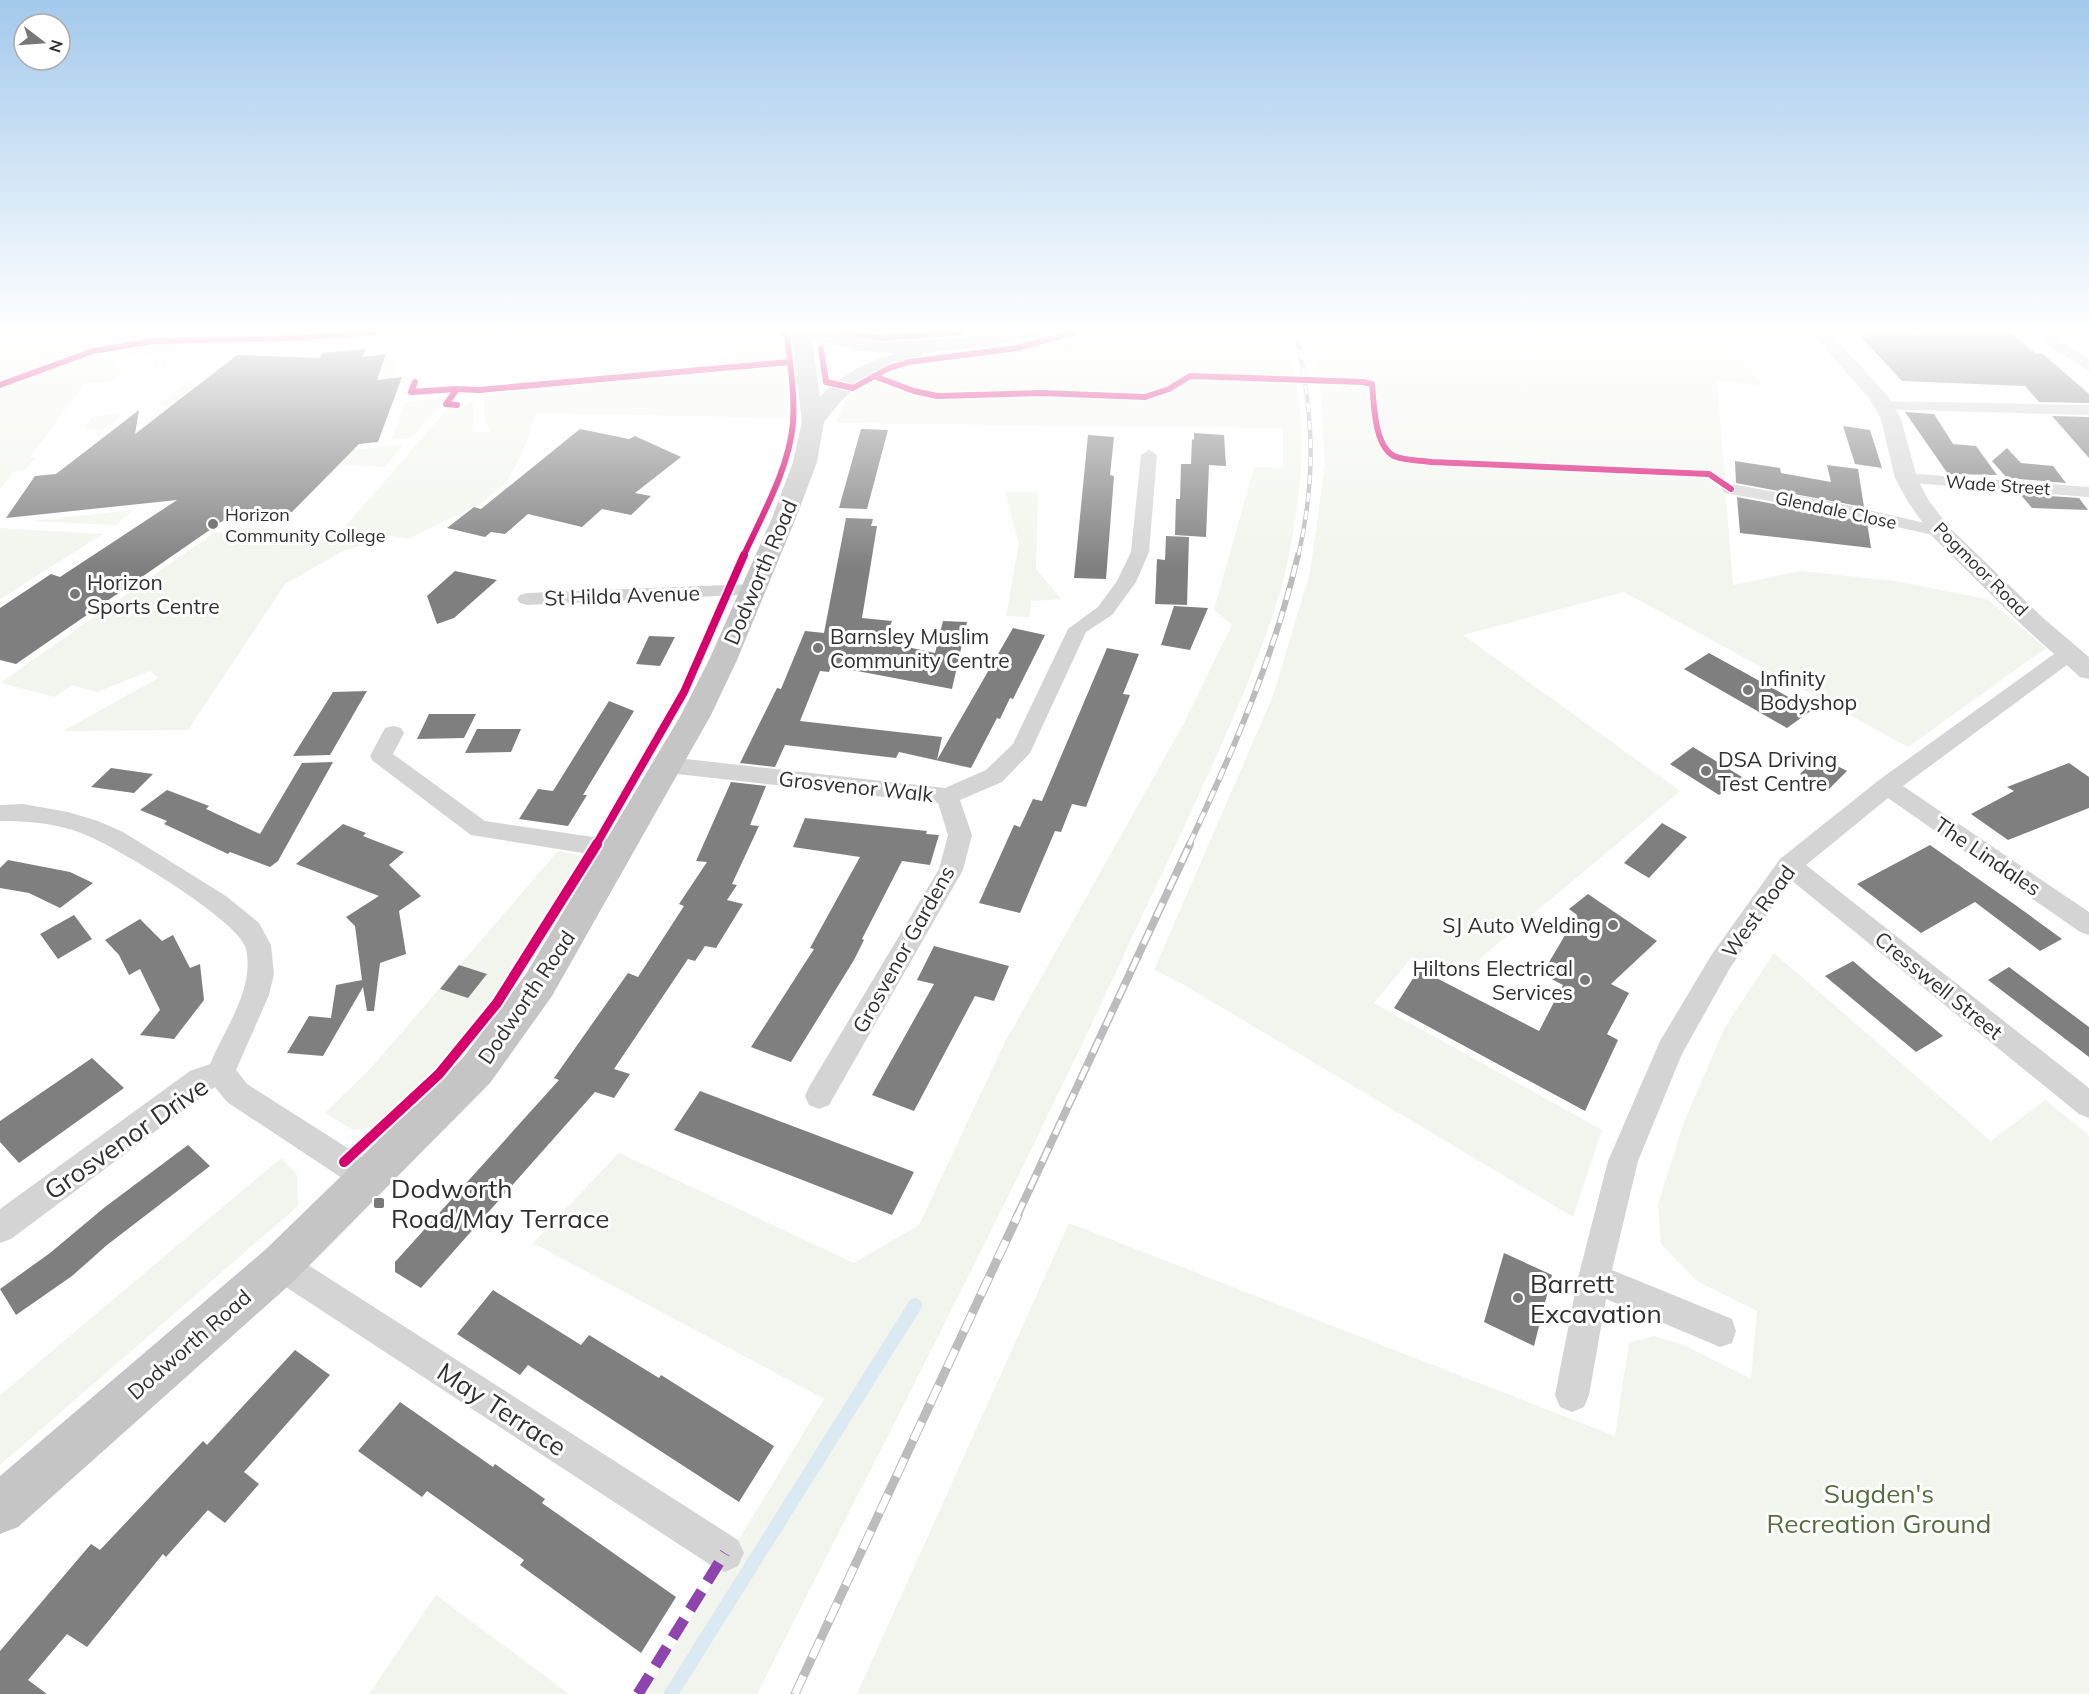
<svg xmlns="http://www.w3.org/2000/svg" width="2089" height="1694" viewBox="0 0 2089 1694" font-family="Mulish,sans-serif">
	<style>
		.green { fill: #f2f5ed }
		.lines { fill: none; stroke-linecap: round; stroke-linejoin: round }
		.stream { stroke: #dbe9f2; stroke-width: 14 }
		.building { fill: #7f7f7f }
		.minor { fill: #d4d4d4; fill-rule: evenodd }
		.tertiary { fill: #d4d4d4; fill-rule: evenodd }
		.trunk { fill: #c5c5c5; fill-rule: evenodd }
		.rail-far3-casing { stroke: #bcbcbc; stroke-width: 4.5 }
		.rail-far2-casing { stroke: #bcbcbc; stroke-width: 6 }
		.rail-far1-casing { stroke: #bcbcbc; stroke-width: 8 }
		.rail-casing { stroke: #bcbcbc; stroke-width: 9 }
		.rail-far3 { stroke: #fff; stroke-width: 3; stroke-dasharray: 9; stroke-linecap: butt }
		.rail-far2 { stroke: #fff; stroke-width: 4; stroke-dasharray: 12; stroke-linecap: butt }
		.rail-far1 { stroke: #fff; stroke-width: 5; stroke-dasharray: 15; stroke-linecap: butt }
		.rail { stroke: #fff; stroke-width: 7; stroke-dasharray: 20; stroke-linecap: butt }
		.quiet { stroke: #8e44ad; stroke-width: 11; stroke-dasharray: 22 11; stroke-linecap: butt }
		.cycleway-far2-casing { stroke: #fff; stroke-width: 8 }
		.cycleway-far1-casing { stroke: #fff; stroke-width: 11 }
		.cycleway-casing { stroke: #fff; stroke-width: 14 }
		.cycleway-far2 { stroke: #d6006c; stroke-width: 6 }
		.cycleway-far1 { stroke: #d6006c; stroke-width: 8 }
		.cycleway { stroke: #d6006c; stroke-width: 10 }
		.poi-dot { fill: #787878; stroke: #fff; stroke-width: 2 }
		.labels { text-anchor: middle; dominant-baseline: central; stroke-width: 6; stroke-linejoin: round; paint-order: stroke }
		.far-street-label { font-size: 18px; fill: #303030; stroke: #fff }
		.far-poi-label { font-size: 18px; fill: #303030; stroke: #fff; text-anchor: start }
		.street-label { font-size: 21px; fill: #303030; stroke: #fff }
		.poi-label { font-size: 21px; fill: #303030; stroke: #fff; text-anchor: start }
		.near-street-label { font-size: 26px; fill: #303030; stroke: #fff }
		.near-poi-label { font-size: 26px; fill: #303030; stroke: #fff; text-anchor: start }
		.near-park-label { font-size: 26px; fill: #556d3d; stroke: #fff }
	</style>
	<rect width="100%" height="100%" fill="#fff"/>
	<path class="green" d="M0,332H234L232,335L127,338L111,350L170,343L179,348L168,357L164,368L155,369L154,358L135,355L112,365L123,373L112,382L85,383L30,457L35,458L25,471L13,472L0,490Z
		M739,332H775L781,335L785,360L722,365L706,358C726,355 740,356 739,332Z
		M1082,332H1283C1310,408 1304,482 1288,560C1279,604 1262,645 1246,687C1214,765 1177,842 1141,918C1021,1180 887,1436 757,1694H645L824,1399L533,1243L619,1153L854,1263L919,1225L1005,1042L1183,725L1232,625L1214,610L1254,467L1283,468V428L835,423C839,416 842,406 847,399C879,358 956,359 1002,353C1029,349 1058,343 1082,332Z
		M1307,332H1718L1766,387L1717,380L1733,585L1800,571L1895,581L1987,599L2046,648L1908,747L1624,592L1463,635L1680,791L1463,973L1412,957L1374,1003L1602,1130L1573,1217L1179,982L1154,970L1273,696L1310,572L1325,465L1319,374Z
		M402,351L388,387L374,385L387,353Z
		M778,367L786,374L789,418L536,413L524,449L506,483L480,504L408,539L391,536L341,552L285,584L188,730L63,731L158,678L150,671L97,692L71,685L55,697L0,683L215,532L226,534L238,527L340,532L450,406L467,404L475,400L472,432H490L484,415V393Z
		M186,383L210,384L183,407L156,406Z
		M447,398L411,438L391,440L405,402Z
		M123,414L102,430L84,429L93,416Z
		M403,445L385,467L320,463L325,453Z
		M1005,492H1038L1036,569L1061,599L1031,601L1029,617L1006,616L1019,544Z
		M133,510L116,525L32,521Z
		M0,528L103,534L0,599Z
		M558,851L584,856L493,1003L434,1074L377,1127L353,1130L325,1113L371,1068Z
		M1774,953L1991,1141L2045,1100L2089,1135V1694H857L1069,1223L1615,1436L1629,1343L1654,1336L1686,1346L1751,1379L1757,1311L1697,1281L1661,1244L1658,1204L1684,1122L1725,1027Z
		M281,1158L297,1174L298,1206L0,1465V1395Z
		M436,1595L569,1694H369Z"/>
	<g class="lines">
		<path class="stream" d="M671,1694L915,1305"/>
	</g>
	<path class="building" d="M1914,332H2010L2036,354H2043L2089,394V403L2039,402L2025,386L1902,381L1859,335H1917Z
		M366,349L362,357L386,354L377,380L402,377L378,442L359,444L292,512L240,509L16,664L0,660V608L51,574L60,577L177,500L6,518L35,476L56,474L139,410L135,434L237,355L320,358L322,353Z
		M1905,412L1934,414L1953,444L1976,446L1997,475L1948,474Z
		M2052,416L2089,417V458Z
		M1843,426L1870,430L1882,468L1855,464Z
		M580,429L629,439L635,436L681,457L635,493L651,496L631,515L602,509L582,527L528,514L505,534L491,532L485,537L447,528L474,507L481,509Z
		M861,429L888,430L867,509L839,508Z
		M1194,433L1224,435L1226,466L1209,465L1206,537L1175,535L1176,499H1180L1181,464H1191L1192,439L1194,440Z
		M1088,435L1114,437L1110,475L1114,476L1106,579L1074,578Z
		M2007,448L2021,463L2053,466L2066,483L2007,478L1992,461Z
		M1735,461L1780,468L1781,473L1831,482L1827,465L1858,469L1864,507L1736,483Z
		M2020,494L2079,498L2088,510L2032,508Z
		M1737,497L1867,522L1871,548L1740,533Z
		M846,518L873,519L871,526H877L862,618L892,621L884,642L935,653L943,621L967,622L952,689L831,666L829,672L820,671L800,721L942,737L937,760L1013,628L1045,635L1013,699L1010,698L1000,719L997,718L971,768L899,752L896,758L785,745L775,767L740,763L777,688L781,689L805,631L824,633Z
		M1166,536L1189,537L1187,605L1155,604L1157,559L1165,560Z
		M455,571L497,580L454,618L437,624L427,596Z
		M1174,606L1208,608L1190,650L1161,645Z
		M649,636L675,637L660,666L636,664Z
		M1107,648L1139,654L1123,694L1130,695L1086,807L1072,804L1061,832L1055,831L1020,913L979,903L1014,825L1020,827L1033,799L1042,801Z
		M1709,653L1812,710L1787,728L1684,669Z
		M367,691L330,755L293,756L333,692Z
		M609,701L634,711L583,795H587L568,826L519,819L538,789L553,791Z
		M429,714H476L464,738L417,739Z
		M477,729H521L511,752L465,753Z
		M1693,747L1742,777L1719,795L1670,764Z
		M1818,756L1847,771L1828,790L1800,774Z
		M333,762L278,861L270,867L230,852L228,854L164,824L167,821L140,810L167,790L209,806L206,809L260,834L302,763Z
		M2069,763L2089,777V808L2008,840L1971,814L2014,791L2007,787Z
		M111,768L153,774L134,793L91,787Z
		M731,782L766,786L750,825L759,826L732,884L737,885L727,900L743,904L716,948L705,946L695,961L688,959L614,1069L630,1074L614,1098L595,1092L421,1288L395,1272V1262L559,1080L554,1078L628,973L638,977L684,906L679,904L707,862L696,861Z
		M805,818L927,831L926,834L939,835L930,865L902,861L862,939L864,940L854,960L791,1062L751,1047L814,949L810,948L860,857L793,847Z
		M1662,823L1687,837L1649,878L1624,863Z
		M343,824L366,833L363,836L404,852L389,865L421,896L399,911L406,954L380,963L374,1011H367L363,987L323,1056L287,1053L309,1016L331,1018L336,985L362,980L355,926L346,917L379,896L296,864Z
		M1930,845L2014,904L2062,939L2040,951L1975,902L1921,933L1857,884Z
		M8,860L70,872L93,883L60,908L29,893L0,888V868Z
		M1588,894L1657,941L1611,984L1629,993L1607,1034L1618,1040L1585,1111L1394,1008L1419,969L1539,1031L1563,985L1542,974L1577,915L1569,909Z
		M74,915L92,939L58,959L40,934Z
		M140,919L162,941L173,935L190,968L200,964L204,1000L174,1039L140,1035L160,1010L140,969L129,975L119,955L105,940Z
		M934,946L1009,966L994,1001L975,996L914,1111L872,1095L934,984L917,980Z
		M1853,961L1874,979L1943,1036L1916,1052L1825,976Z
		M459,965L487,974L468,998L440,989Z
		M2009,967L2089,1027V1057L1988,980Z
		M92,1058L124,1088L19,1163L0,1142V1121Z
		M700,1091L914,1172L892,1215L674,1130Z
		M188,1145L210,1166L107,1245L72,1276L16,1315L0,1289L50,1253L105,1207Z
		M1504,1253L1552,1275L1534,1346L1484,1322Z
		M493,1290L581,1345L589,1335L659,1378L661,1375L774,1446L739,1502L528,1365L520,1375L457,1334Z
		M295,1350L330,1375L244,1472L259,1484L225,1523L208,1510L166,1557L163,1554L87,1647L67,1634L28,1680L47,1694H0V1651L62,1578L91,1544L100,1550L203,1441L207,1445Z
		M400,1402L493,1467L495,1464L545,1499L542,1503L676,1597L641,1653L520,1565L524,1560L427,1491L422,1497L358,1451Z"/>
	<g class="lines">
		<path class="minor" d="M2036,332H2051L2089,359V371L2052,348Z
			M1882,401L2089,405V415L1876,409L1874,406Z
			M1149,450L1157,455L1149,552L1136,582L1112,615L1086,632L1030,753L1002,782L960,800L972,835L963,870L829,1105L819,1109L809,1105L805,1096L809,1087L939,869L948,835L938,803L668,773L660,771L657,765L660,759L668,757L945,788L986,770L1013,744L1068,629L1098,607L1117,581L1131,552L1141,455Z
			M1906,473L2089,487V497L1900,482L1897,478L1900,474Z
			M1731,484L1833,502L1947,528L1950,532L1947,536L1941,537L1833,512L1725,493L1722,489L1725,485Z
			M753,584L760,586L763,590L760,594L527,605L520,603L517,599L520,595L527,593Z
			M2068,648L2075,649L2078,654L2075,659L1903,786L2089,912V935L2080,932L1888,798L1806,865L2089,1088V1118L2079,1114L1791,880L1730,968L1682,1054L1638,1161L1612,1270L1732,1319L1736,1331L1732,1343L1720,1347L1606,1299L1589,1395L1584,1407L1572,1412L1560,1407L1555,1395L1578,1278L1608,1161L1660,1041L1712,954L1780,859L1879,780L2061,649Z
			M393,726L401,728L404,733L393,754L485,821L620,841L629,844L632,850L629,856L620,859L471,835L373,761L370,756L385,728Z
			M23,804L68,812L98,821L123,832L226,896L259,923L271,945L274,974L269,995L236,1070L247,1084L379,1168L383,1178L379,1188L368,1192L357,1188L227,1102L215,1087L11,1239L0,1243V1209L190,1071L210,1064C225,1028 255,989 246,949C241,921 110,843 81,833C55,823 27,821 0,821V805Z
			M280,1249L291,1254L738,1540L744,1553L738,1566L725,1572L712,1566L269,1276L264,1265L269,1254Z"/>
		<path class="tertiary" d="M1810,332H1829L1887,395L1901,419L1917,478L1929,501L1949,527L2042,617L2089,657V679L2080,677L2024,627L1933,537L1908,502L1895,478L1881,419L1869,398Z"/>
		<path class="trunk" d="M791,332C803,332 816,331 828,332C849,333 870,340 892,341C943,342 993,332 1044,332L1041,336L983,347L921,353L922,355L919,359L888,370L862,382L841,401L824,422L817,462L796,518L737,660L711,715L552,996L490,1083L295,1280L18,1527L0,1534V1476L265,1250L462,1059L526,974L681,715L709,660L772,518L793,462L802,422ZM812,339L860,351L898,353C868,361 841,374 820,397Z"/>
		<defs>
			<path id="rail-far3" d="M1296,332C1313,412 1317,476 1298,557"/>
			<path id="rail-far2" d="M1189,845C1233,751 1274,657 1298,555"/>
			<path id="rail-far1" d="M1017,1216L1190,844"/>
			<path id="rail" d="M795,1694L1018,1215"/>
		</defs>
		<use href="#rail-far3" class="rail-far3-casing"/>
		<use href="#rail-far2" class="rail-far2-casing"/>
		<use href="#rail-far1" class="rail-far1-casing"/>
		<use href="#rail" class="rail-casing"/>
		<use href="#rail-far3" class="rail-far3"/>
		<use href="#rail-far2" class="rail-far2"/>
		<use href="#rail-far1" class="rail-far1"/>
		<use href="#rail" class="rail"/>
		<path class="quiet" d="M638,1694L725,1553"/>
		<defs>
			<path id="cycleway-far2" d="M840,332L881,338L961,332
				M821,349L826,382L853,388L889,368L909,362L1017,348L1075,332
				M874,376L914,391L937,396L1042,393L1145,397L1169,389L1190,376L1363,382L1372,384C1374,403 1374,446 1394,456C1406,461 1419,460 1432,462L1709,474L1731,489
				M415,382L411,392L457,389L446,404L457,405
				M0,385L93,351L153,341L298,338L376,332
				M457,389L479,390L789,362
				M743,557C762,515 789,469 793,423C795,393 790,364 787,335L780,332"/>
			<path id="cycleway-far1" d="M596,845L684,692L744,555"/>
			<path id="cycleway" d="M344,1162L439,1074L497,1003L597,844"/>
		</defs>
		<use href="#cycleway-far2" class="cycleway-far2-casing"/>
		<use href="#cycleway-far1" class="cycleway-far1-casing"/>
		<use href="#cycleway" class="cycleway-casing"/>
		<use href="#cycleway-far2" class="cycleway-far2"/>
		<use href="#cycleway-far1" class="cycleway-far1"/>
		<use href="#cycleway" class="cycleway"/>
	</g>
	<linearGradient id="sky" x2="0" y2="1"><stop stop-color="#a3c9ec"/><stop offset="0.58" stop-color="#fff"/><stop offset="1" stop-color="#fff" stop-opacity="0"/></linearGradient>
	<rect width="2089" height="569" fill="url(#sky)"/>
	<g class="poi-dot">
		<circle cx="213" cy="524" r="6"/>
		<circle cx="75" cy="594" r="6"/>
		<circle cx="818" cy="648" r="6"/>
		<circle cx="1748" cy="690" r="6"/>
		<circle cx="1706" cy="771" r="6"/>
		<circle cx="1613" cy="925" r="6"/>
		<circle cx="1585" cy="980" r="6"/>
		<rect x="373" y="1197" width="12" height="12" rx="3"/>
		<circle cx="1518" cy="1298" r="6"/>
	</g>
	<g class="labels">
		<g class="far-street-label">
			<text transform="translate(1998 485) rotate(4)">Wade Street</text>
			<text transform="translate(1836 510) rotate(12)">Glendale Close</text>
			<text transform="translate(1981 569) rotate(45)">Pogmoor Road</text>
		</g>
		<g class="far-poi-label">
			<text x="225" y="514">Horizon<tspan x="225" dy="21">Community College</tspan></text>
		</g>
		<g class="street-label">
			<text transform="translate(760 572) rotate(-67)">Dodworth Road</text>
			<text transform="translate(622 595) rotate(-2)">St Hilda Avenue</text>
			<text transform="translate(856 786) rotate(6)">Grosvenor Walk</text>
			<text transform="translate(1988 856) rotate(34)">The Lindales</text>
			<text transform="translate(1758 911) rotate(-54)">West Road</text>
			<text transform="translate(903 949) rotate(-61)">Grosvenor Gardens</text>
			<text transform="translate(1939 985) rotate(39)">Cresswell Street</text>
			<text transform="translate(526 997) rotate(-56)">Dodworth Road</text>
			<text transform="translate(189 1344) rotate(-41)">Dodworth Road</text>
		</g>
		<g class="poi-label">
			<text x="87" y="582">Horizon<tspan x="87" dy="24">Sports Centre</tspan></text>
			<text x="830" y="636">Barnsley Muslim<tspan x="830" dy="24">Community Centre</tspan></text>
			<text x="1760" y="678">Infinity<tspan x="1760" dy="24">Bodyshop</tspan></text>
			<text x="1718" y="759">DSA Driving<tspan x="1718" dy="24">Test Centre</tspan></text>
			<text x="1601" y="925" text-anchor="end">SJ Auto Welding</text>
			<text x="1573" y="968" text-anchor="end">Hiltons Electrical<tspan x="1573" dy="24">Services</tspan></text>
		</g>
		<g class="near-street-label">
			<text transform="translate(126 1138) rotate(-35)">Grosvenor Drive</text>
			<text transform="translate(502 1409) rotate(33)">May Terrace</text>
		</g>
		<g class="near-poi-label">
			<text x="391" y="1188">Dodworth<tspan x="391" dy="30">Road/May Terrace</tspan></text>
			<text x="1530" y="1283">Barrett<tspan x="1530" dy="30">Excavation</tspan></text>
		</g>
		<g class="near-park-label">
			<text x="1879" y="1493">Sugden's<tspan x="1879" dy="30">Recreation Ground</tspan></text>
		</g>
	</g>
	<g transform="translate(42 42) rotate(107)"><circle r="28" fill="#ffffff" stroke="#acacac" stroke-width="1.5"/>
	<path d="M0-4.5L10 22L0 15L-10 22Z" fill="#787878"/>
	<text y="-9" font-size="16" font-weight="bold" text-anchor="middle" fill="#303030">N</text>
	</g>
</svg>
